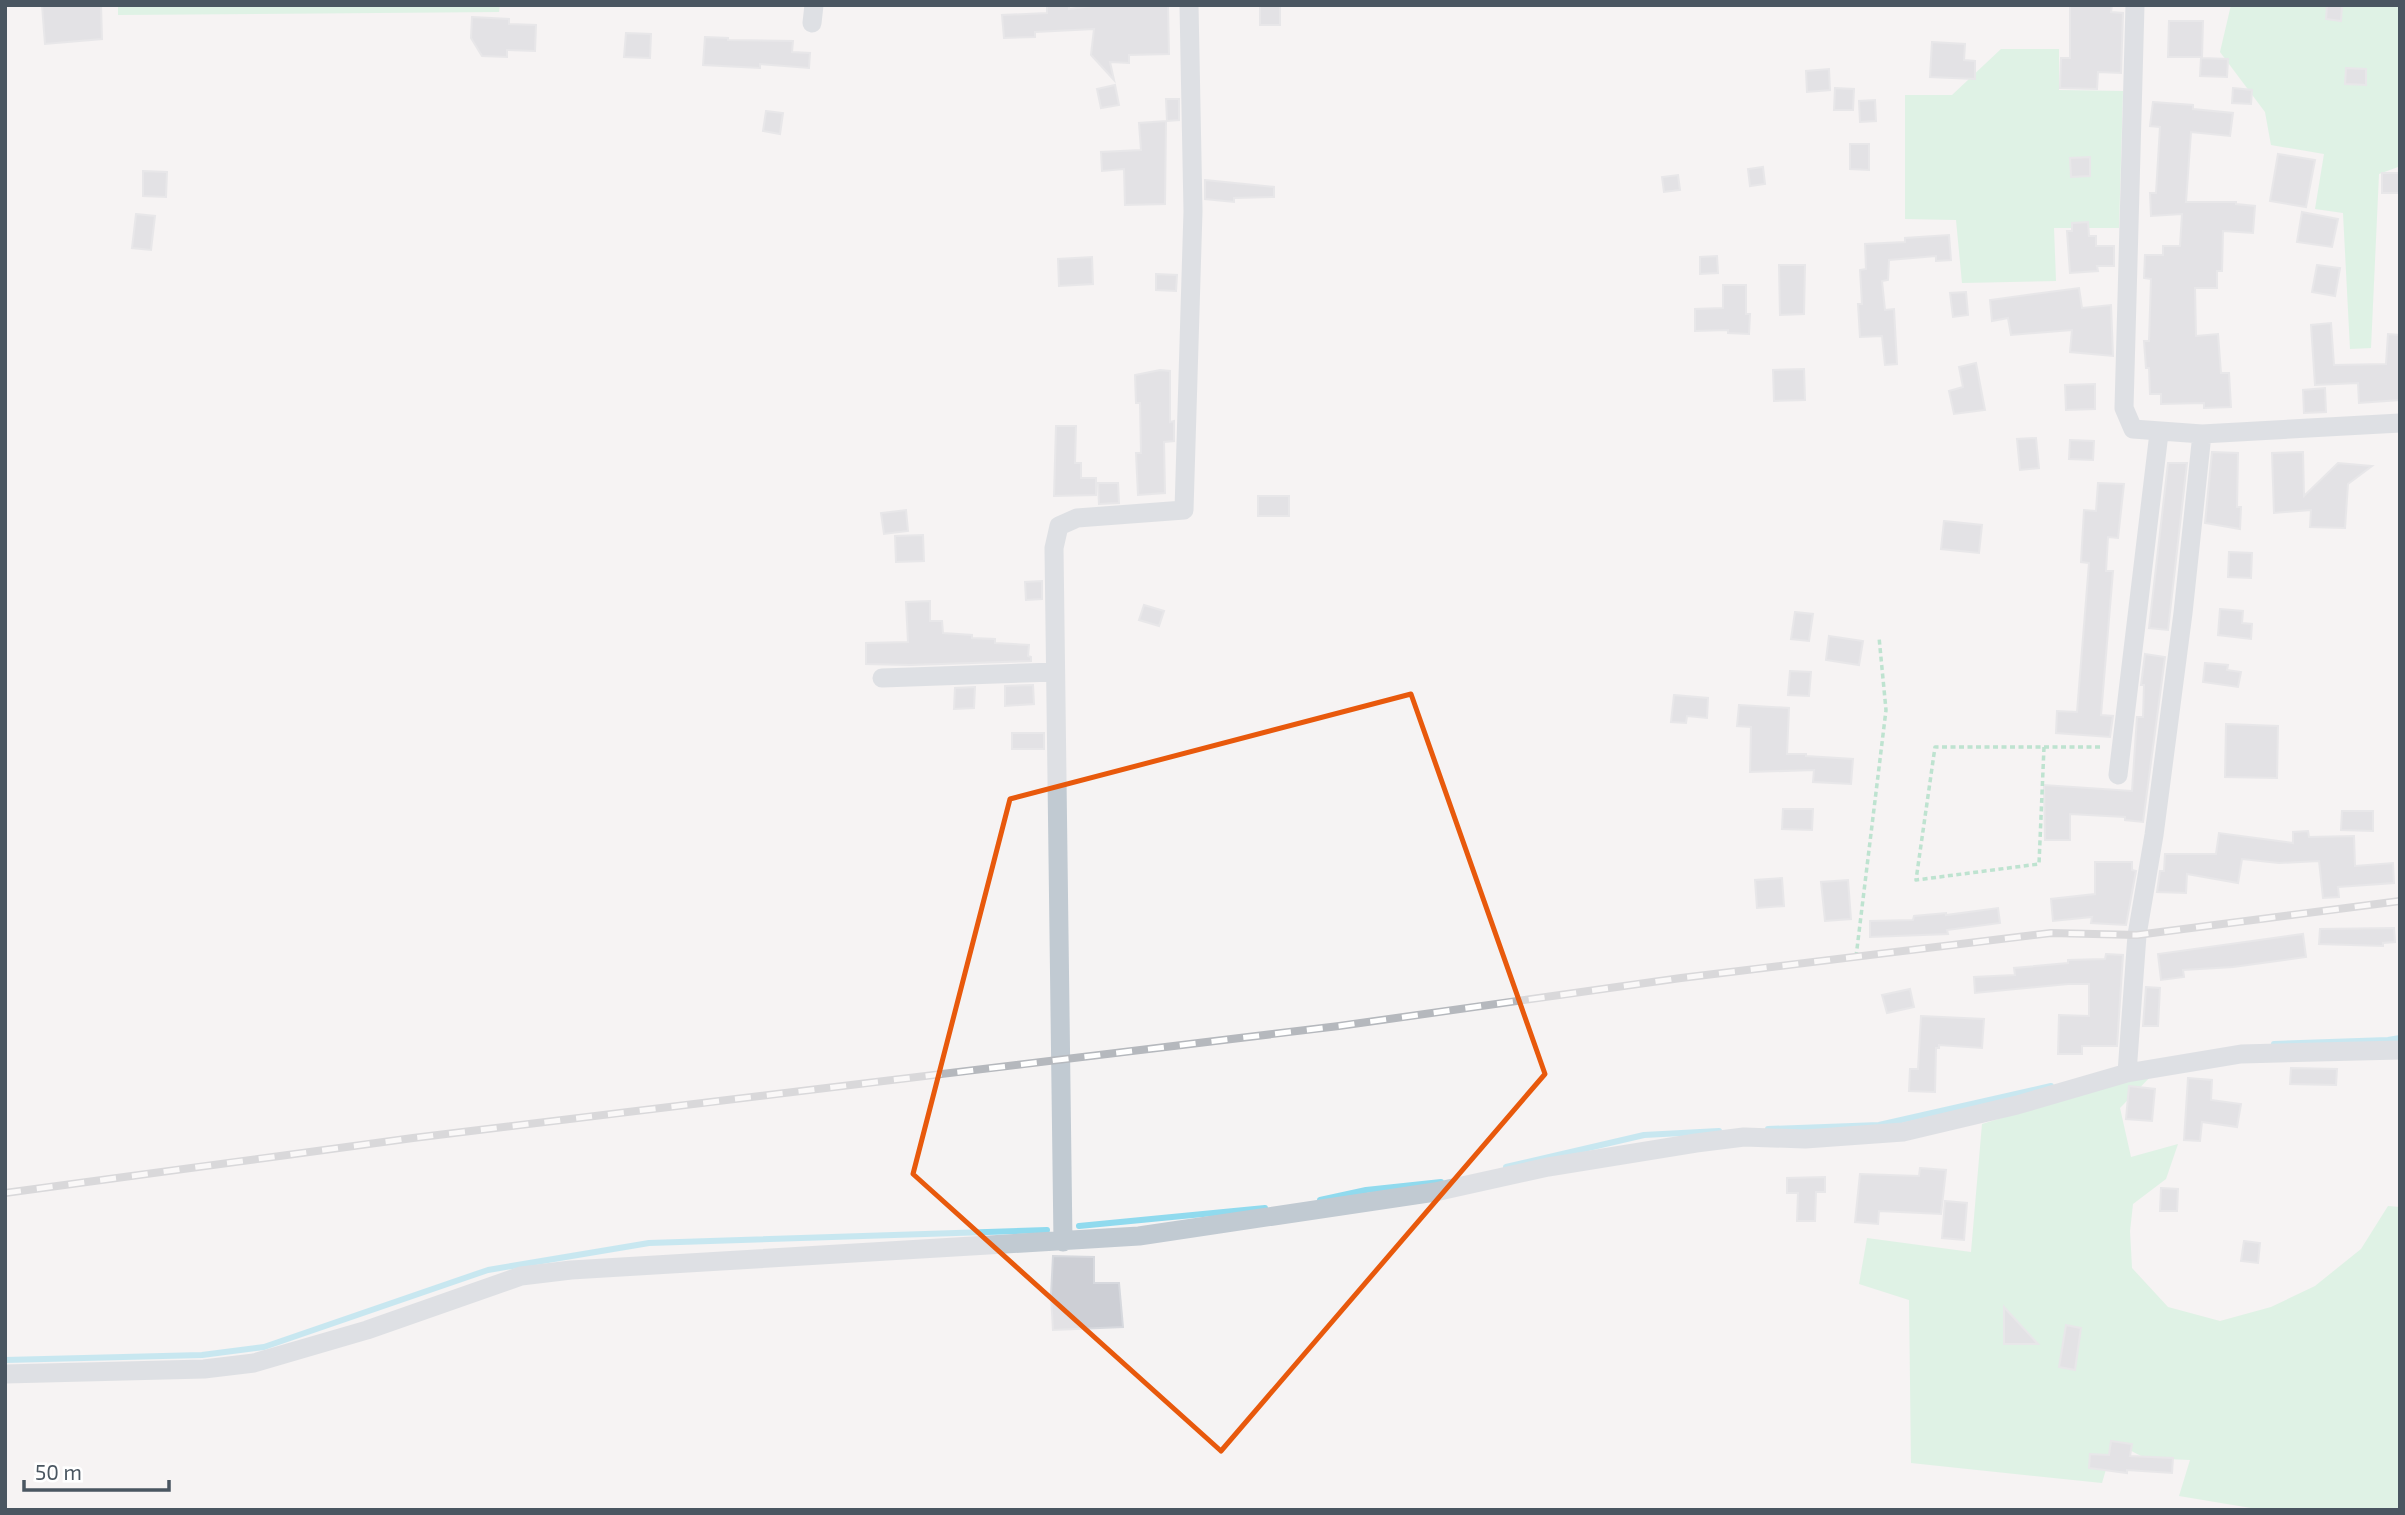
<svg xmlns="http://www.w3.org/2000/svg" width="2405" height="1515" viewBox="0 0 2405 1515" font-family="'Exo 2',sans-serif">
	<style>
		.green { fill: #c3f1d5 }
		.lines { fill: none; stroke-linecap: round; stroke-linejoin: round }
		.stream { stroke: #90daee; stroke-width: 6 }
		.building { fill: #cdcfd5; stroke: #d7d9de; stroke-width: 2 }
		.path { stroke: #7ad0a6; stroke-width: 3.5; stroke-dasharray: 5 3.5; stroke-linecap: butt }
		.minor { stroke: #c1cad2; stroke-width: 19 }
		.rail-casing { stroke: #b5b8bd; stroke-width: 8 }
		.rail { stroke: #fff; stroke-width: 5; stroke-dasharray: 16; stroke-linecap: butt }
		.marked { fill: none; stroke: #e8590c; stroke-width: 5; stroke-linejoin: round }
	</style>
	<rect width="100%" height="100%" fill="#f5f3f3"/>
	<path class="green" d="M118,5H500L499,12L118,15Z
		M2231,5H2400V163L2398,167L2379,174L2371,348L2350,349L2343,213L2315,209L2324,154L2271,145L2265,112L2220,52Z
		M2001,49H2059V90L2123,91L2119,228H2054L2056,281L1962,283L1956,220L1905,219V95H1952Z
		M2157,1070L2120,1108L2131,1157L2178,1144L2166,1179L2133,1204L2130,1231L2132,1268L2168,1307L2220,1321L2271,1307L2315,1286L2361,1249L2388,1206L2400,1207V1510H2263L2179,1496L2190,1460L2145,1458L2114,1442L2102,1483L1911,1463L1909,1300L1859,1284L1867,1238L1971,1252L1982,1124Z"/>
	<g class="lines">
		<path class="stream" d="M2274,1044L2388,1040L2400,1038
			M1768,1129L1879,1125L2051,1086
			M1506,1167L1644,1135L1719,1131
			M1320,1200L1366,1190L1441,1182
			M1079,1226L1265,1208
			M5,1360L202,1355L264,1347L488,1270L649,1243L1047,1230"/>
	</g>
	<path class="building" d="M42,5H101L102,39L45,44Z
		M1099,5H1168L1169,54L1129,55V63L1110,62L1114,80L1091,55L1094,29L1035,32V37L1004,38L1002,15L1047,13V6H1069V9Z
		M1260,5H1280V25H1260Z
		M2070,5H2112L2111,12L2123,13L2121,73L2098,72L2097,89L2060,88L2061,58H2070Z
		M2327,5H2342L2341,21L2326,19Z
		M472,17L509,19V24L536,25L535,51L507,50V57L482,56L471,38Z
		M2169,21H2203L2202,57H2168Z
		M626,33L651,34L650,58L624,57Z
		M705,37L728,38V40L793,41L792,52L810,53L809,68L760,64V68L703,65Z
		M1932,42L1965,44L1964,60L1975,61V79L1930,77Z
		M2201,58L2228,59L2227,77L2200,76Z
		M2346,68L2366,69V85L2345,84Z
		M1829,69L1830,90L1807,92L1806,71Z
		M1115,85L1119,105L1101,108L1097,89Z
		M1835,88L1854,89L1853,110H1834Z
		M2233,88L2252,90L2251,104L2232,103Z
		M1166,99H1179V120L1167,121Z
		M1875,100L1876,121L1860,122L1859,101Z
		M2153,102L2193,105V109L2233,113L2230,136L2191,132L2186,202H2236V204L2255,206L2253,233L2223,231L2222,271H2217V288H2195L2196,336L2218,334L2221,373H2229L2231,407L2204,408V403L2161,404V394H2150L2149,368H2146L2144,341H2149L2151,279L2144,278L2145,255H2163V246H2180L2182,214L2151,216L2150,193H2156L2160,127L2150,126Z
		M766,111L783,113L780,134L763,131Z
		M1166,121L1165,204L1125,205L1124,169L1102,171L1101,152L1141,150L1139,123Z
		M1850,144H1869V170L1850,169Z
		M2278,154L2315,160L2306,207L2270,201Z
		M2090,157V176L2071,177L2070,158Z
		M1763,167L1765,184L1750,186L1748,169Z
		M143,171L167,172L166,197L143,196Z
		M2382,173H2400V193H2382Z
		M1678,175L1680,190L1664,192L1662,177Z
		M1205,180L1274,187V197L1234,198V202L1205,199Z
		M2302,212L2338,219L2332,247L2297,242Z
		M136,214L155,216L151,250L132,248Z
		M2088,222L2089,236H2096V246H2114V266H2097L2098,271L2070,273L2067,231H2072V223Z
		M1949,235L1951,260L1936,261V256L1889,260L1888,280L1882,281L1885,310L1894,309L1897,364L1885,365L1882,336L1860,337L1858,304H1862L1860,270L1866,269L1865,244L1905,242V238Z
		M1717,256L1718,273L1700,274V257Z
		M1092,257L1093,284L1059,286L1058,259Z
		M1779,265H1805L1804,314L1780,315Z
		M2317,265L2340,268L2335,296L2312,292Z
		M1156,274L1177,275L1176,291L1156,290Z
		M1723,285H1746V314H1750L1749,334L1728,333V330L1695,331V309L1723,308Z
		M2079,288L2082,308L2111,305L2113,356L2070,352L2072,330L2011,335L2008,318L1992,321L1990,300Z
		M1966,292L1968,315L1953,317L1950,293Z
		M2331,323L2334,365L2386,364L2388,334L2400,335V400L2359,403L2358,383L2315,385L2311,325Z
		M1976,363L1985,410L1954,414L1949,391L1963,387L1959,367Z
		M1804,369L1805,400L1774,401L1773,370Z
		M1160,370L1170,371V422L1174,421V441L1164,442L1165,493L1138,495L1136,453H1141L1140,403H1136L1135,375Z
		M2095,384V409L2066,410L2065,385Z
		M2325,388L2326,412L2304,413L2303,390Z
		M1056,426H1076L1075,463H1081V478H1096V495L1054,496Z
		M2036,438L2039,468L2020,470L2017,439Z
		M2070,440L2094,441L2093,460L2069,459Z
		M2212,452L2238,453L2237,507H2241L2240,529L2205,523Z
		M2303,452L2304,496L2338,463L2372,466L2348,484L2345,528L2310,527L2311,510L2274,513L2272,453Z
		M2168,463H2187L2168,630L2149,628Z
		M1098,483H1118L1119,503L1099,504Z
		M2098,483L2124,484L2118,538L2108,537L2106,571H2113L2101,715L2113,716L2110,737L2056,733L2057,711L2077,712L2089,563L2081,562L2084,510L2096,511Z
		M1258,496H1289V516H1258Z
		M906,510L908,531L884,534L881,513Z
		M1944,521L1982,525L1979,553L1941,549Z
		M923,535L924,561L896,562L895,536Z
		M2229,552L2252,553L2251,578L2228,577Z
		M1042,581V599L1026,600L1025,582Z
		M930,601V621H942L943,633L972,635V638L995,639V643L1029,645L1028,656L1031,657V661L910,665L866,664V643L908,642L906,602Z
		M1144,605L1164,611L1159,626L1139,620Z
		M2220,609L2243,611L2242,623L2252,624L2251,639L2218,635Z
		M1795,612L1813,614L1809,641L1791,639Z
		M1829,636L1863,641L1859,665L1826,660Z
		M2145,654L2165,657L2143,822L2125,820V817L2070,814V840H2045L2044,785L2132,791L2137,717H2143L2144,685H2141Z
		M2205,663L2228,665L2227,670L2241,672L2238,687L2203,682Z
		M1790,671L1811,672L1809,696L1788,695Z
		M1033,685L1034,704L1005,706V686Z
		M975,687L974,708L954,709L955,688Z
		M1674,695L1708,698L1707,718L1687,716L1686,723L1671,722Z
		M1739,705L1789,708L1787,754H1806V756L1853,759L1851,784L1813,782L1814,770L1750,772L1751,727L1737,726Z
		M2226,724L2278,726L2277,778L2225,777Z
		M1012,733H1044V749H1012Z
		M1783,809H1813L1812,830L1782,829Z
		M2342,811H2373V831L2341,830Z
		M2308,831L2309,837L2354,836L2355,866L2393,863L2394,883L2338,887L2339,897L2323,898L2319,861L2279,863L2242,859L2238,883L2187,874L2186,893L2157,892L2160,871H2164L2165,854H2216L2219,833L2293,843V832Z
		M2095,862H2132V870L2136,871L2126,925L2091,923L2092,917L2053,921L2051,899L2095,894Z
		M1782,878L1784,906L1757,908L1755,880Z
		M1848,880L1851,919L1825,921L1821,882Z
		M1998,908L2000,923L1947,930L1948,934L1870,937V921L1913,920L1914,916L1946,913V915Z
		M2394,928L2395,942L2383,943V946L2319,944L2320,929Z
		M2303,934L2306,957L2233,967L2183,970L2184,977L2161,980L2158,954Z
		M2106,954L2123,955L2117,1046H2082V1054H2058L2059,1015L2089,1016V984H2068L1975,993L1974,977L2015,975L2014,968L2068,963V960L2105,959Z
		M2146,987L2160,988L2158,1026H2143Z
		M1910,989L1914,1007L1887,1013L1882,995Z
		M1921,1016L1984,1019L1982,1048L1939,1045V1048H1936L1935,1092L1909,1091L1910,1069H1918Z
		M2291,1068L2337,1069L2336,1085L2290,1084Z
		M2188,1078L2212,1080L2211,1100L2241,1104L2237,1127L2202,1122L2200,1141L2184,1140Z
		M2129,1086L2155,1089L2152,1121L2126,1119Z
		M1920,1168L1946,1170L1941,1214L1879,1211L1878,1224L1855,1222L1860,1174L1919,1176Z
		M1825,1177V1192H1816L1815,1221H1797L1798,1193H1787V1178Z
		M2161,1188L2178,1189L2177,1211H2160Z
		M1945,1201L1967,1203L1964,1240L1942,1238Z
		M2244,1241L2260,1243L2258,1263L2241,1261Z
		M1053,1256L1094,1257V1283H1119L1123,1327L1053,1330L1051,1295Z
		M2004,1307L2038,1344H2004Z
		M2066,1325L2081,1328L2075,1370L2059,1367Z
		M2111,1441L2132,1444L2130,1456L2173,1458L2172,1473L2127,1470V1473L2089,1468L2090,1454L2109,1455Z"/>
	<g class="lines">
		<path class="path" d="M2044,747L2039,864L1916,880L1935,747H2101
			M1856,957L1886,710L1879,637"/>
		<path class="minor" d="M2135,5L2124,408L2133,429L2202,434L2400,423
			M812,23L814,5
			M882,678L1055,672
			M2118,775L2159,433
			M2127,1073L2137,935L2154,835L2183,613L2202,434
			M1063,1242L1054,548L1059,526L1077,518L1184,510L1193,211L1189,5
			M5,1374L204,1369L254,1363L367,1330L521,1276L571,1270L1139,1236L1435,1192L1548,1167L1696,1143L1744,1137L1805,1139L1903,1132L2017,1105L2127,1073L2241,1054L2400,1050"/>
		<defs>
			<path id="rail" d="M5,1193L413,1138L1339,1026L1681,978L2051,933L2137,935L2400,901"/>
		</defs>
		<use href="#rail" class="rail-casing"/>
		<use href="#rail" class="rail"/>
	</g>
	<path d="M0 0H2405V1515H0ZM1411,694L1545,1074L1221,1451L913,1174L1010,799Z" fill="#f5f3f3" fill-opacity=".55" fill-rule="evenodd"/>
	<path class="marked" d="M1411,694L1545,1074L1221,1451L913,1174L1010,799Z"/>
	<rect width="2405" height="1515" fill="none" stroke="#4a5661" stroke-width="14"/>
	<path d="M24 1480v10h145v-10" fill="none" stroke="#4a5661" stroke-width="3.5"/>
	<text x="35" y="1480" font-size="21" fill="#4a5661" stroke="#ffffff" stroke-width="5" paint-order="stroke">50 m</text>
</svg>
